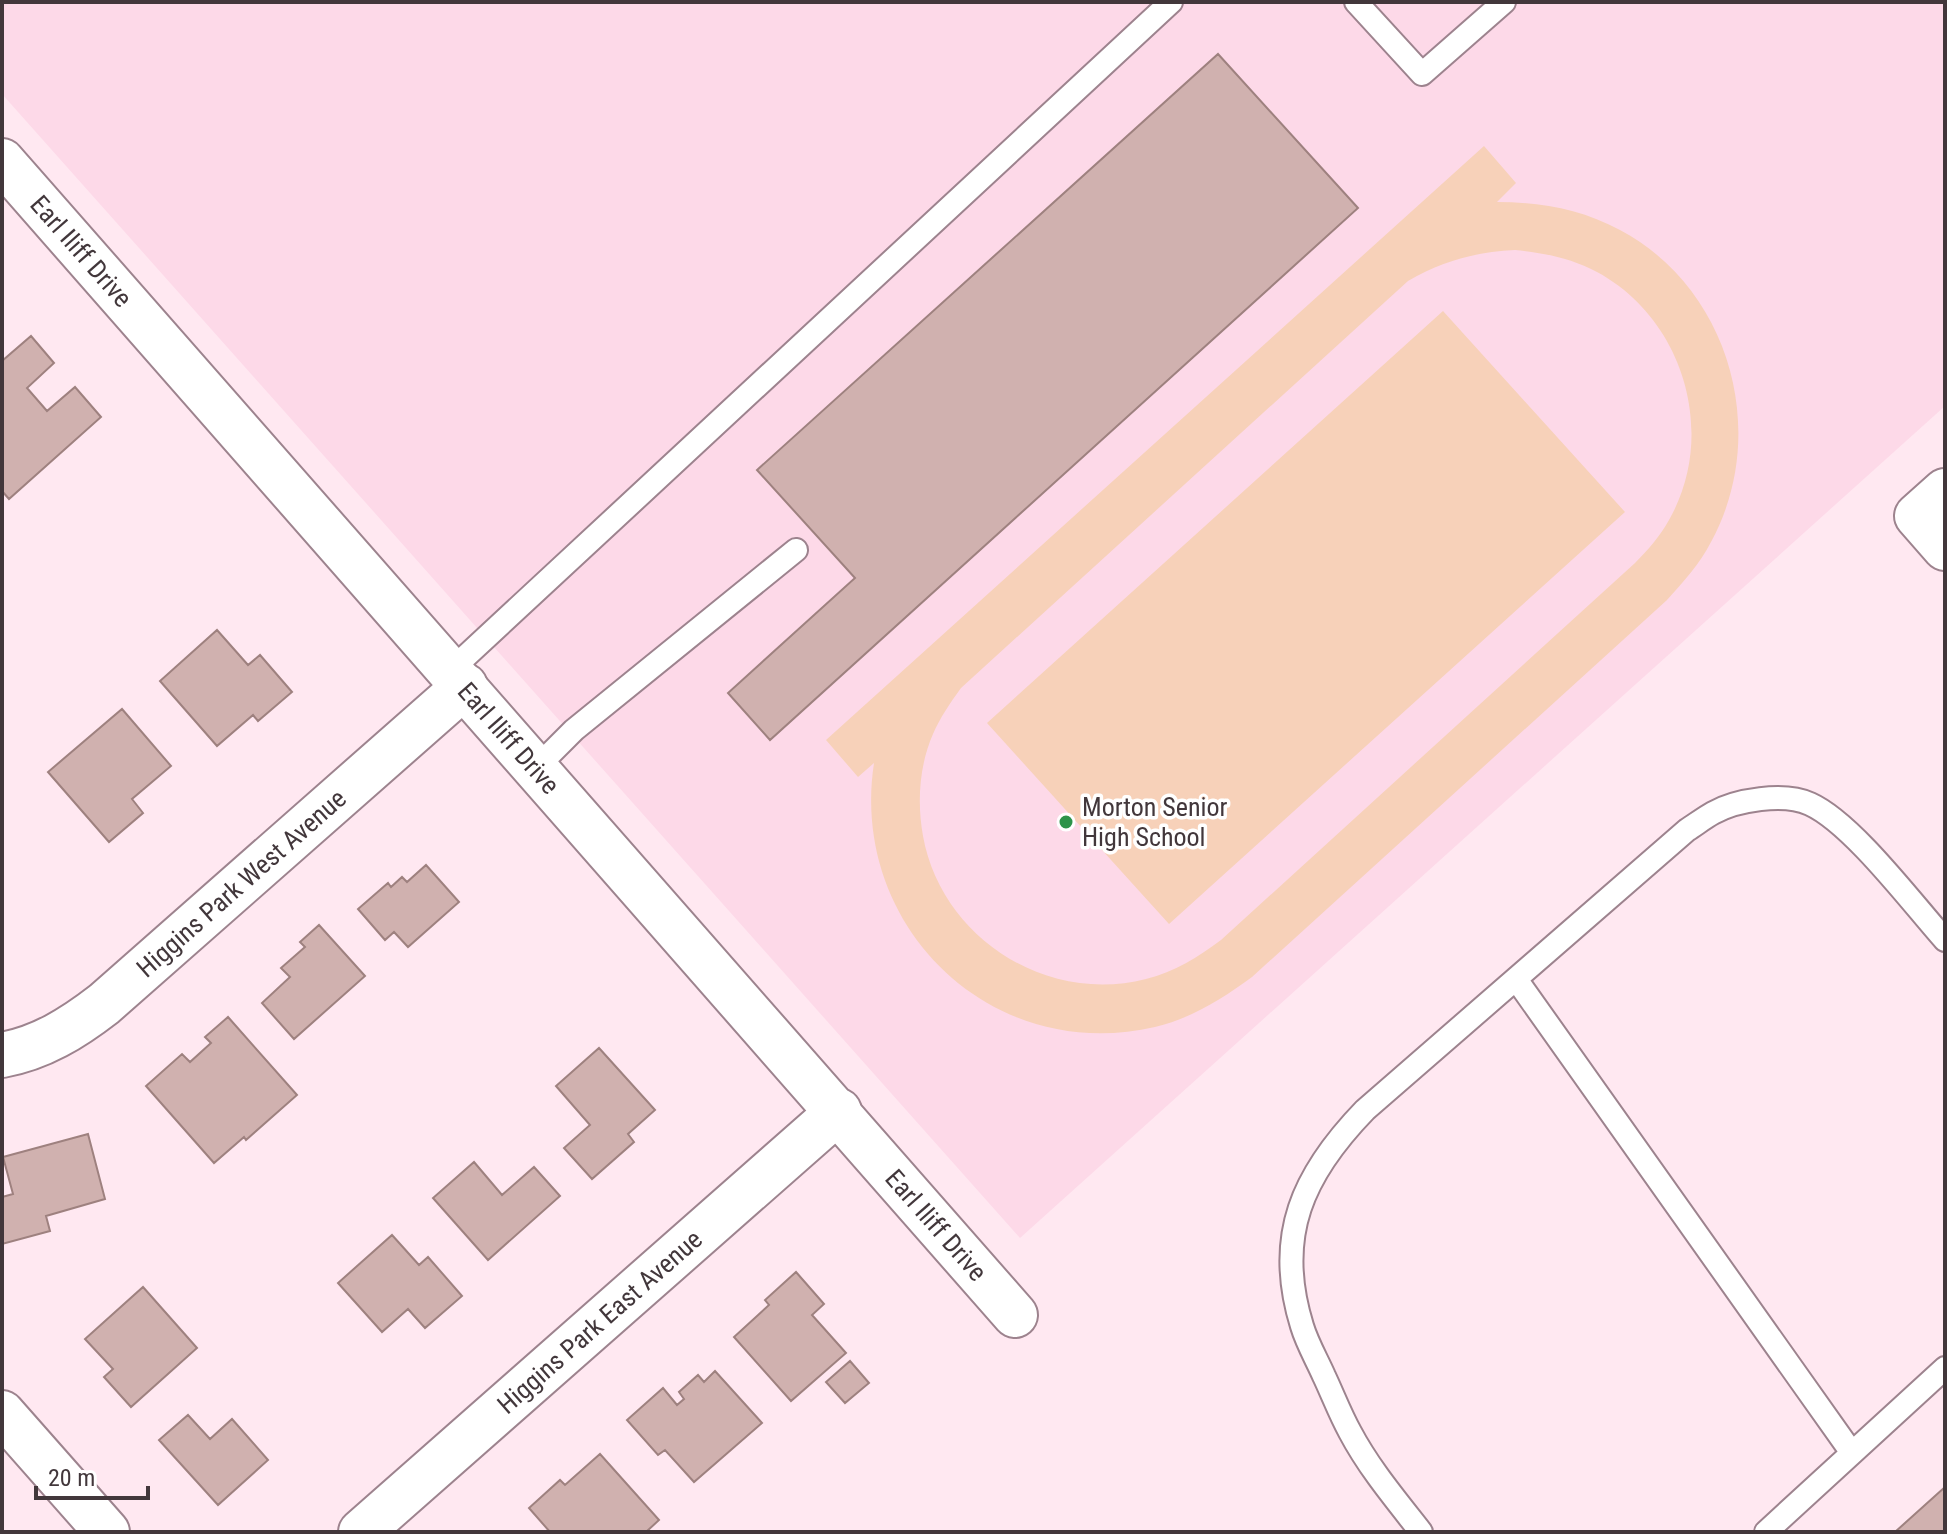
<svg xmlns="http://www.w3.org/2000/svg" width="1947" height="1534" viewBox="0 0 1947 1534" font-family="'Roboto Condensed',sans-serif">
	<style>
		.built { fill: #fdd9e8 }
		.green { fill: #f7d1b9; fill-rule: evenodd }
		.building { fill: #d0b1af; stroke: #9e817f; stroke-width: 2 }
		.lines { fill: none; stroke-linecap: round; stroke-linejoin: round }
		.service-casing { stroke: #9d838e; stroke-width: 26 }
		.minor-casing { stroke: #9d838e; stroke-width: 48 }
		.service { stroke: #fff; stroke-width: 22 }
		.minor { stroke: #fff; stroke-width: 44 }
		.poi-dot { fill: #2d934a; stroke: #fff; stroke-width: 3 }
		.labels { text-anchor: middle; dominant-baseline: central; stroke-width: 7; stroke-linejoin: round; paint-order: stroke }
		.street-label { font-size: 26px; fill: #42373b; stroke: #fff }
		.poi-label { font-size: 26px; fill: #42373b; stroke: #fff; text-anchor: start }
	</style>
	<rect width="100%" height="100%" fill="#ffe8f1"/>
	<path class="built" d="M2,2H1945V406L1020,1238L2,94Z"/>
	<path class="green" d="M1484,146L1516,183L1497,202C1541,202 1581,209 1620,230C1731,289 1770,434 1711,542C1700,564 1683,582 1667,600L1252,977C1222,999 1192,1018 1155,1027C991,1065 849,926 874,763L858,777L826,740ZM1515,250C1544,253 1571,258 1597,272C1684,319 1718,434 1669,520C1660,536 1648,550 1635,563L1221,940C1198,957 1175,972 1146,979C1046,1005 941,937 923,836C917,803 919,766 933,734C940,718 950,703 961,688L1408,281C1443,261 1475,252 1515,250Z
		M1443,311L1625,512L1169,924L987,723Z"/>
	<path class="building" d="M1218,54L1358,208L770,740L728,693L855,578L757,470Z
		M31,336L54,363L27,388L47,411L75,387L101,417L9,499L2,491V361Z
		M217,630L248,665L260,655L292,692L258,721L253,715L217,746L160,681Z
		M122,709L171,766L132,799L143,813L109,842L48,772Z
		M426,865L459,902L408,947L394,932L385,940L358,909L388,883L391,887L402,877L407,882Z
		M319,925L365,976L294,1039L262,1003L290,977L281,968L305,947L300,942Z
		M228,1017L297,1095L246,1140L244,1137L214,1163L146,1086L182,1054L190,1062L211,1043L205,1037Z
		M599,1048L655,1110L628,1134L634,1142L592,1179L564,1148L590,1125L556,1086Z
		M88,1134L105,1199L46,1216L50,1231L2,1244V1197L13,1194L3,1157Z
		M474,1162L502,1195L534,1167L560,1196L488,1260L433,1198Z
		M392,1235L419,1265L428,1257L462,1296L425,1328L408,1309L382,1332L338,1283Z
		M796,1272L824,1304L812,1315L846,1353L791,1401L734,1337L769,1305L765,1300Z
		M143,1287L197,1348L131,1407L104,1377L113,1369L85,1339Z
		M850,1361L869,1383L845,1403L826,1382Z
		M715,1371L762,1423L694,1482L665,1450L658,1455L627,1420L663,1388L677,1405L684,1399L679,1392L698,1375L704,1382Z
		M188,1415L210,1439L232,1419L268,1460L218,1505L159,1440Z
		M600,1454L659,1520L646,1532H550L529,1508L560,1480L565,1485Z
		M1945,1487V1532H1895Z"/>
	<g class="lines">
		<defs>
			<path id="service" d="M1356,2L1422,74L1504,2
				M451,670L1171,2
				M537,767L574,730L796,550
				M1516,979L1852,1453
				M1421,1532C1396,1500 1369,1468 1350,1432C1340,1414 1333,1395 1324,1376C1317,1360 1307,1343 1302,1326C1274,1236 1303,1174 1365,1110L1687,830C1695,825 1704,818 1713,813C1736,800 1784,792 1810,804C1852,823 1912,903 1945,940
				M1766,1532L1945,1368"/>
			<g id="minor">
				<path id="s1" d="M2,161L1015,1315"/>
				<path d="M1945,491L1917,516L1945,548"/>
				<path id="s2" d="M2,1055C41,1048 73,1028 104,1004L465,686"/>
				<path d="M2,1413L107,1532"/>
				<path id="s3" d="M361,1532L839,1111"/>
			</g>
		</defs>
		<use href="#service" class="service-casing"/>
		<use href="#minor" class="minor-casing"/>
		<use href="#service" class="service"/>
		<use href="#minor" class="minor"/>
	</g>
	<circle class="poi-dot" cx="1066" cy="822" r="8"/>
	<g class="labels">
		<g class="street-label">
			<text stroke="none"><textPath href="#s1" startOffset="120">Earl Iliff Drive</textPath></text>
			<text stroke="none"><textPath href="#s1" startOffset="768">Earl Iliff Drive</textPath></text>
			<text stroke="none"><textPath href="#s2" startOffset="298">Higgins Park West Avenue</textPath></text>
			<text stroke="none"><textPath href="#s1" startOffset="1416">Earl Iliff Drive</textPath></text>
			<text stroke="none"><textPath href="#s3" startOffset="318">Higgins Park East Avenue</textPath></text>
		</g>
		<g class="poi-label">
			<text x="1082" y="807">Morton Senior<tspan x="1082" dy="30">High School</tspan></text>
		</g>
	</g>
	<rect width="1947" height="1534" fill="none" stroke="#42373b" stroke-width="8"/>
	<path d="M36 1486v12h112v-12" fill="none" stroke="#42373b" stroke-width="4"/>
	<text x="48" y="1486" font-size="24" fill="#42373b" stroke="#ffffff" stroke-width="6" paint-order="stroke">20 m</text>
</svg>
